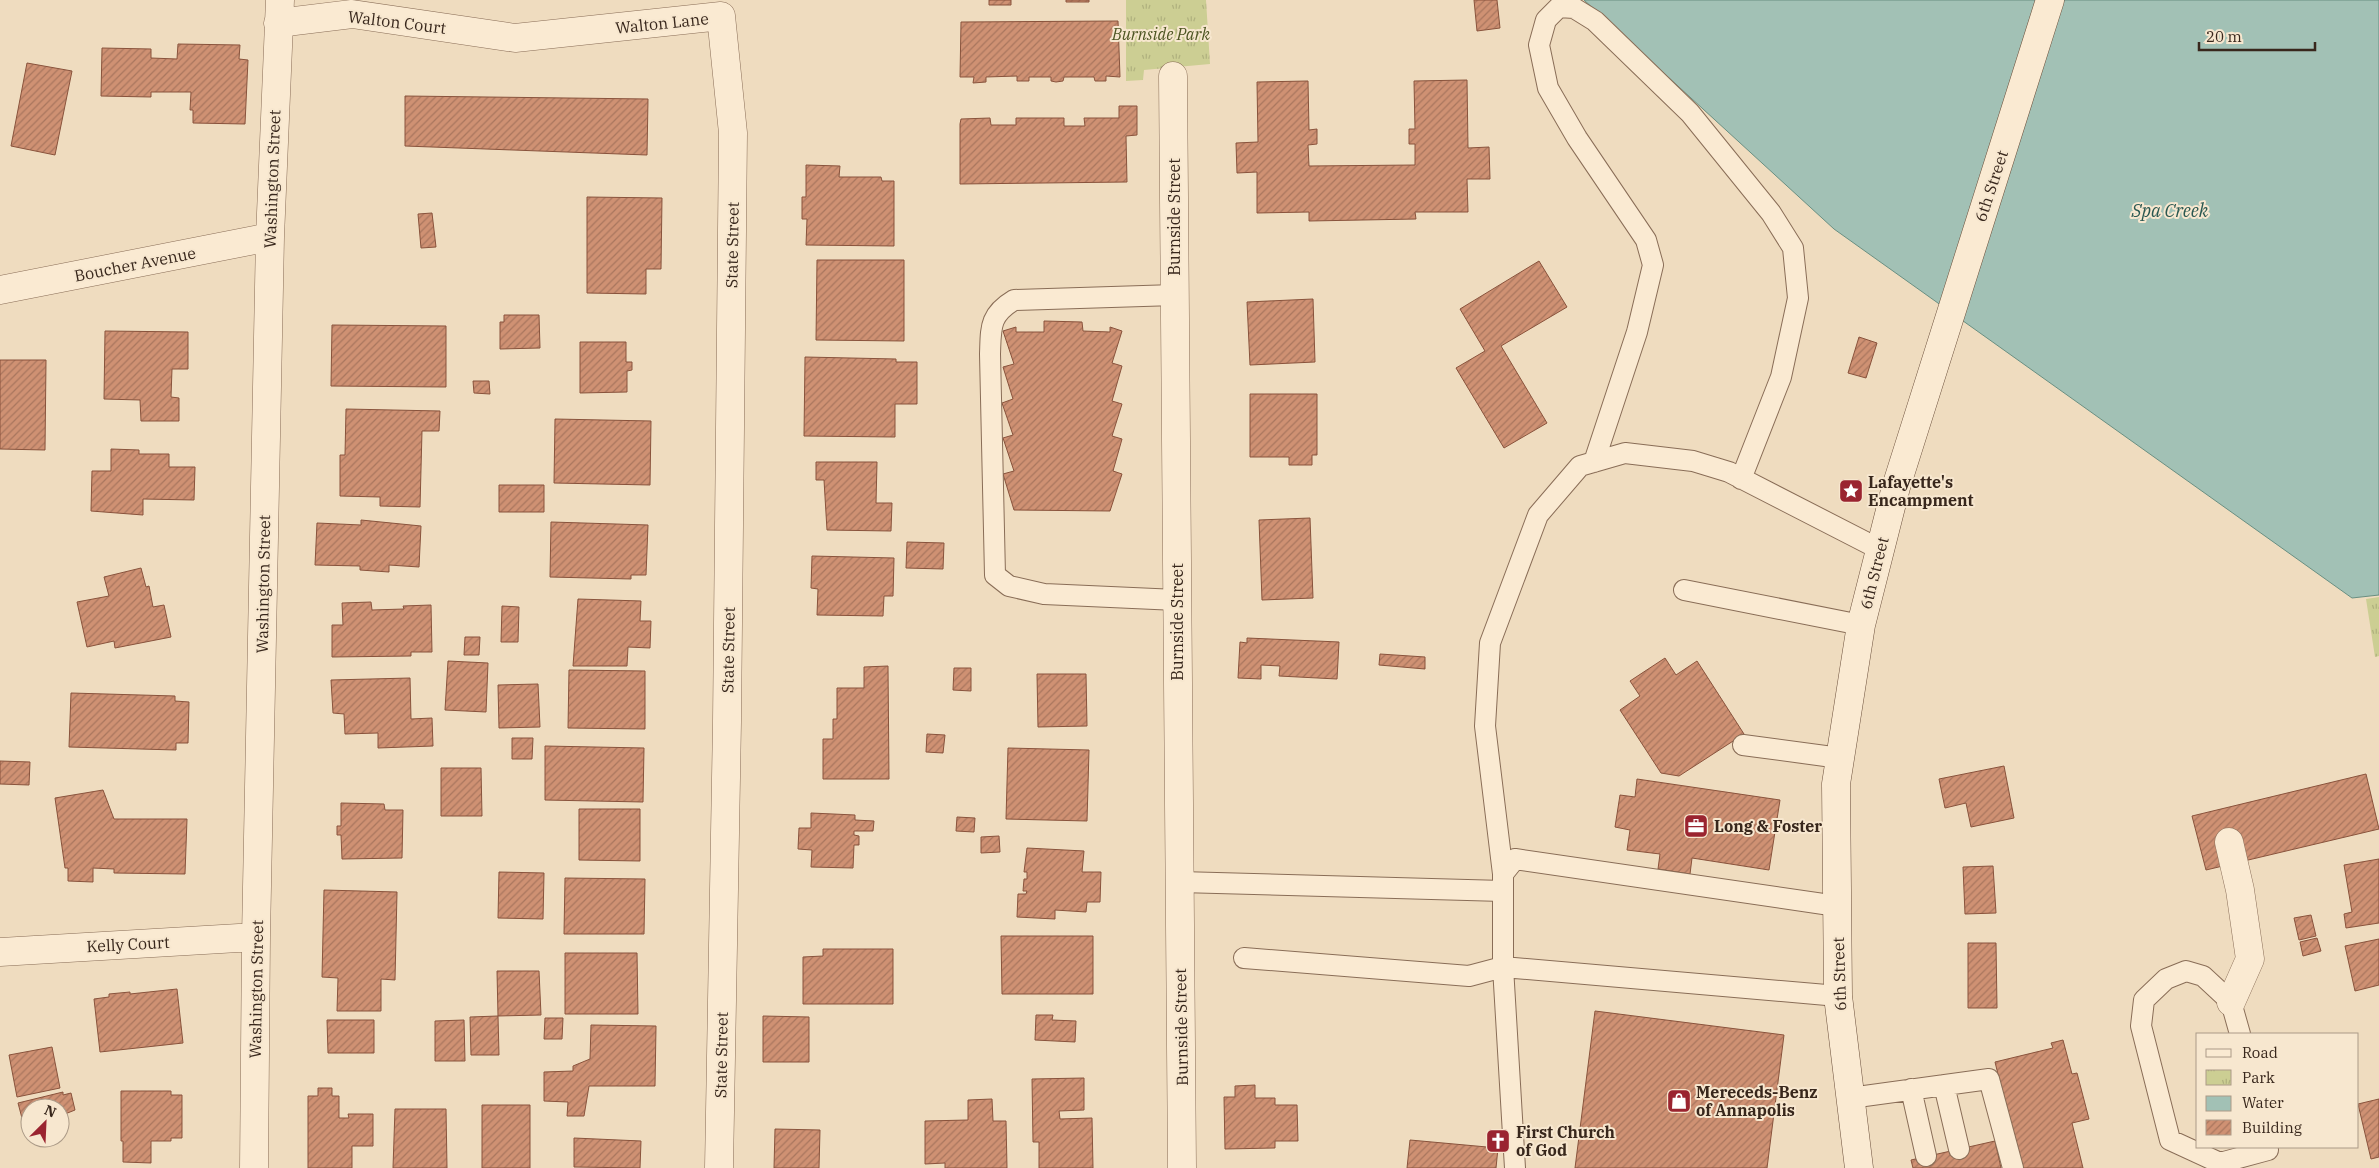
<svg xmlns="http://www.w3.org/2000/svg" width="2379" height="1168" viewBox="0 0 2379 1168" font-family="'IBM Plex Serif',serif">
	<style>
		.park { fill: url(#park-tufts) }
		.water { fill: #a2c1b5; stroke: #698f82 }
		.building { fill: url(#building-hatch); stroke: #89533c }
		.lines { fill: none; stroke-linecap: round; stroke-linejoin: round }
		.service-casing { stroke: #896d57; stroke-width: 22 }
		.minor-casing { stroke: #896d57; stroke-width: 29 }
		.secondary-casing { stroke: #6a4e3a; stroke-width: 29 }
		.service { stroke: #faead2; stroke-width: 20 }
		.minor { stroke: #faead2; stroke-width: 28 }
		.secondary { stroke: #faead2; stroke-width: 28 }
		.labels { text-anchor: middle; dominant-baseline: central; stroke-width: 4; stroke-linejoin: round; paint-order: stroke }
		.street-label { font-size: 16px; fill: #38271c; stroke: #f7e7cf }
		.park-label { font-size: 16px; font-style: italic; fill: #4d5522; stroke: #f7e7cf }
		.poi-label { font-size: 16px; font-weight: bold; fill: #38271c; stroke: #f7e7cf; text-anchor: start }
		.water-label { font-size: 18px; font-style: italic; fill: #2a5851; stroke: #f7e7cf }
	</style>
	<defs>
		<pattern id="park-tufts" width="24" height="20" patternUnits="userSpaceOnUse" patternTransform="scale(1.25)"><rect width="24" height="20" fill="#ccce93"/><path d="M3 7l-1-3M5 7V3M7 7l1-3M15 17l-1-3M17 17v-4M19 17l1-3" fill="none" stroke="#b0b17e"/></pattern>
		<pattern id="building-hatch" width="6" height="6" patternUnits="userSpaceOnUse" patternTransform="scale(1.25)"><rect width="6" height="6" fill="#cf9173"/><path d="M-1 1l2-2M0 6l6-6M5 7l2-2" fill="none" stroke="#a9765e"/></pattern>
	</defs>
	<rect width="100%" height="100%" fill="#efdcbf"/>
	<path class="park" d="M1126,0H1206L1210,64L1144,70L1143,80L1126,81Z
		M2379,597V656L2375,657L2366,599Z"/>
	<path class="water" d="M1584,0H2379V595L2352,598L1834,229Z"/>
	<path class="building" d="M989,0H1011V5H989Z
		M1066,0H1089V2H1066Z
		M1474,0H1497L1500,28L1477,31Z
		M1118,21L1120,77L1106,76V81H1095L1094,77H1064L1063,81L1056,82L1051,81V77H1029V81H1017V76L986,77V82L973,83L974,77H960L961,22Z
		M178,44L240,45L239,59L248,60L245,124L193,123V110H190L191,92H151V97L101,96L102,48L151,49V58L177,59Z
		M27,63L72,71L55,155L11,146Z
		M1467,80L1468,148L1489,147L1490,179H1467L1468,212H1415L1416,219L1309,221V212L1257,213V172L1237,173L1236,143L1258,142L1257,82L1308,81L1309,130L1317,129V144L1308,145L1309,166L1415,165V144H1409V129H1415L1414,81Z
		M405,96L648,99L647,155L405,146Z
		M1119,106H1137V135L1126,136L1127,182L960,184V124L961,119L990,118L991,125H1016V118H1064V126H1085L1084,118H1119Z
		M806,165L840,166L839,177H881L882,181H894V246L806,245L807,219H802V197H806Z
		M587,197L662,198L661,269H646V294L587,293Z
		M432,213L436,247L421,248L418,214Z
		M817,260H904V341L816,340Z
		M1539,261L1567,307L1501,346L1547,423L1504,448L1456,368L1485,351L1460,309Z
		M1313,299L1315,362L1250,365L1247,302Z
		M504,315H539L540,348L500,349V322H504Z
		M1044,321L1082,322L1083,331L1110,332V327L1122,331L1112,363L1122,366L1112,401L1122,404L1112,436L1122,439L1113,471L1122,474L1110,511L1014,510L1003,474L1014,471L1003,438L1013,435L1002,403L1013,399L1003,367L1014,364L1003,331L1016,327V332H1044Z
		M332,325L446,326V387L331,386Z
		M105,331L188,332V369H172L171,397L179,398V421H141L140,400L104,399Z
		M1859,337L1877,343L1866,378L1848,373Z
		M580,342H626V362H632V370L627,371V392L580,393Z
		M805,357L896,359V362H917V404H895V437L804,436Z
		M0,360H46L45,450L0,449Z
		M473,381H489L490,394L474,393Z
		M1250,394H1317V455H1312V465H1289V457H1250Z
		M346,409L440,411L439,431H422L420,507L380,506V497L340,496V455H345Z
		M555,419L651,421L650,485L554,483Z
		M111,449L139,450V454H169V467H195L194,500L143,499V515L91,511L92,471H111Z
		M816,462H877L876,503H892L891,531L827,530L824,480H816Z
		M499,485H544V512H499Z
		M1310,518L1313,598L1262,600L1259,520Z
		M361,520L421,526L419,567L389,565V572L360,570V566L315,565L317,523L361,525Z
		M551,522L648,525L646,575H631V579L550,577Z
		M907,542L944,543L943,569L906,568Z
		M812,556L894,558L893,596H884L883,616L817,615L818,589L811,588Z
		M141,568L146,587L149,586L153,607L164,605L171,637L115,648L114,641L87,647L77,602L109,596L104,577Z
		M578,599L641,601L640,621H651L650,648L628,647L627,666H573Z
		M371,602L372,610L404,609L403,606L431,605L432,652H411V656L332,657V625H343L342,603Z
		M502,606L519,607L518,642H501Z
		M465,637H480L479,655H464Z
		M1247,638L1339,642L1337,679L1279,676L1280,666L1261,665V679L1238,678L1240,642L1247,643Z
		M1380,654L1425,657V669L1379,665Z
		M1665,658L1676,675L1697,661L1744,734L1679,776L1661,773L1620,710L1640,696L1630,681Z
		M448,661L488,663L486,712L445,710Z
		M888,666L889,779H823V739H833V719H837V688H864V667Z
		M954,668H971V691L953,690Z
		M569,670L645,671V729L568,728Z
		M1037,674H1086L1087,726L1038,727Z
		M410,678L411,719L432,718L433,746L378,748V733L345,734L344,714L333,713L331,680Z
		M538,684L540,727L499,728L498,685Z
		M71,693L175,696V701L189,702L188,743H176V750L69,747Z
		M927,734L945,735L943,753L926,752Z
		M512,738H533L532,759H512Z
		M545,746L644,748L643,802L545,800Z
		M1008,748L1089,750L1087,821L1006,819Z
		M0,761L30,762L29,785L0,784Z
		M2004,766L2014,818L1971,827L1966,803L1945,808L1939,779Z
		M441,768H481L482,816H441Z
		M2366,774L2379,829L2206,870L2192,816Z
		M1637,779L1780,800L1769,870L1692,858L1690,874L1658,869L1660,854L1627,850L1630,830L1615,827L1620,795L1635,797Z
		M103,790L114,819H187L185,874L114,873V869L93,868V882L68,881V868H65L55,798Z
		M341,803L384,804L385,810H403L402,858L342,859L341,835H337V826H341Z
		M579,809H640V861L579,860Z
		M811,813L855,815V820L874,821L873,831H854V835L859,836V845H854L853,868L811,867L812,850L798,849L799,828H811Z
		M957,817L975,818L974,832L956,831Z
		M999,836L1000,852L981,853V837Z
		M1027,848L1084,851L1082,872H1101L1100,902H1087L1086,912L1055,910V919L1017,917L1018,894H1026L1027,891H1023L1024,879H1027V872H1024Z
		M2379,859V923L2346,928L2344,914L2352,912L2344,865Z
		M1993,866L1996,913L1965,914L1963,867Z
		M499,872L544,873L543,919L498,918Z
		M565,878L645,879L644,934H564Z
		M324,890L397,892L395,980L381,979V1011H337L338,978L322,977Z
		M2311,915L2316,936L2299,940L2294,918Z
		M1001,936H1093V994H1002Z
		M2317,938L2321,951L2303,956L2300,942Z
		M2379,939V985L2355,991L2345,946Z
		M1968,943H1996L1997,1008H1968Z
		M823,949H893V1004H803V957L823,956Z
		M565,953H637L638,1014H565Z
		M497,971H539L541,1015L498,1016Z
		M177,989L183,1043L100,1052L94,999L109,997V994L130,992V994Z
		M1595,1011L1784,1035L1767,1168H1575Z
		M1036,1015H1053L1052,1020L1076,1021L1075,1042L1035,1040Z
		M498,1016L499,1055H471L470,1017Z
		M763,1016L809,1017V1062H763Z
		M545,1018H563L562,1039H544Z
		M327,1020H374V1053H328Z
		M464,1020L465,1061H435V1021Z
		M591,1025L656,1026L655,1086H589L584,1116H567L568,1102L544,1101V1072L573,1071V1066L590,1059Z
		M2063,1040L2072,1074L2077,1073L2089,1119L2072,1123L2083,1168H2021L1995,1062L2053,1048L2051,1043Z
		M52,1047L60,1088L17,1097L9,1055Z
		M1084,1078V1110L1059,1111L1060,1119L1092,1118L1093,1168H1039V1142H1033L1032,1079Z
		M1255,1085V1098H1275V1105H1297L1298,1141H1275V1148L1225,1149L1224,1097H1235V1086Z
		M318,1088H332V1096H339V1118H349L348,1114H373V1146H352V1168H308V1096H318Z
		M121,1091H171V1095H182V1138H171V1141H151V1163L123,1162V1141H121Z
		M63,1092V1095L71,1093L75,1110L60,1116V1108H30V1120L23,1122L18,1103Z
		M992,1099L993,1121H1006L1007,1168H945V1163L925,1164V1121L968,1120V1100Z
		M2379,1099V1157L2371,1159L2358,1104Z
		M482,1105H530V1168H482Z
		M395,1109H446L447,1168H393Z
		M775,1129L820,1130L819,1168H774Z
		M574,1138L641,1141L640,1168L574,1167Z
		M1410,1140L1498,1148L1496,1168H1407Z
		M1995,1141L2001,1168H1913L1911,1160Z"/>
	<g class="lines">
		<defs>
			<path id="service" d="M1175,295L1014,300C989,315 991,328 990,354L995,575L1009,586L1044,594L1177,600
				M1594,462L1637,332L1653,265L1646,240L1577,138L1548,88L1539,45L1546,20L1559,7L1574,8L1595,21L1690,113L1771,213L1793,248L1798,298L1781,377L1741,479
				M1684,590L1861,625
				M1743,745L1840,758
				M1503,874L1485,726L1490,643L1538,515L1580,466L1625,453L1693,461L1729,472L1879,549
				M1180,882L1503,891
				M1244,958L1469,976L1503,967L1838,996
				M1944,1085L1959,1149
				M1911,1089L1926,1156
				M1850,1098L1989,1079L2013,1168
				M2220,1163L2170,1140L2141,1026L2144,1000L2166,979L2186,971L2203,976L2231,1002L2240,1034
				M1515,1168L1503,967V874L1515,859L1837,906
				M2221,1168L2220,1163L2268,1150L2267,1147"/>
			<path id="minor" d="M278,23L352,14L515,38L721,16L733,133L727,722L719,1168
				M1173,76L1182,1168
				M0,290L270,237
				M2229,842L2240,890L2250,959L2231,1002
				M0,952L256,937
				M254,1168L256,937L270,237L280,0"/>
			<path id="secondary" d="M1859,1168L1838,996L1836,784L1861,625L1896,487L2050,0"/>
		</defs>
		<use href="#service" class="service-casing"/>
		<use href="#minor" class="minor-casing"/>
		<use href="#secondary" class="secondary-casing"/>
		<use href="#service" class="service"/>
		<use href="#minor" class="minor"/>
		<use href="#secondary" class="secondary"/>
	</g>
	<defs>
		<symbol id="sight-square" viewBox="-11 -11 22 22"><rect x="-9" y="-9" width="18" height="18" rx="4" fill="#9a2430" stroke="#f7e7cf"/><path d="M0-6L1.8-2.2L6-1.7L2.9 1.2L3.7 5.4L0 3.3L-3.7 5.4L-2.9 1.2L-6-1.7L-1.8-2.2Z" fill="#fff"/></symbol>
		<symbol id="office-square" viewBox="-11 -11 22 22"><rect x="-9" y="-9" width="18" height="18" rx="4" fill="#9a2430" stroke="#f7e7cf"/><path d="M-6-3h4V-5.5h4V-3h4V5H-6ZM-1-4.5V-3h2v-1.5ZM-6 0V1H6V0Z" fill="#fff"/></symbol>
		<symbol id="shop-square" viewBox="-11 -11 22 22"><rect x="-9" y="-9" width="18" height="18" rx="4" fill="#9a2430" stroke="#f7e7cf"/><path d="M-5-2.5h2.3a2.7 3.5 0 0 1 5.4 0H5L5.5 6h-11ZM-1.5-2.5h3a1.5 2.3 0 0 0-3 0Z" fill="#fff"/></symbol>
		<symbol id="church-square" viewBox="-11 -11 22 22"><rect x="-9" y="-9" width="18" height="18" rx="4" fill="#9a2430" stroke="#f7e7cf"/><path d="M-1.2-6h2.4v3.5h3.3v2.4h-3.3V6h-2.4V-.1h-3.3v-2.4h3.3Z" fill="#fff"/></symbol>
	</defs>
	<g fill-rule="evenodd">
		<use href="#sight-square" x="1837" y="477" width="28" height="28"/>
		<use href="#office-square" x="1682" y="812" width="28" height="28"/>
		<use href="#shop-square" x="1665" y="1087" width="28" height="28"/>
		<use href="#church-square" x="1484" y="1127" width="28" height="28"/>
	</g>
	<g class="labels">
		<g class="street-label">
			<text transform="translate(397 22) rotate(7)">Walton Court</text>
			<text transform="translate(662 23) rotate(-6)">Walton Lane</text>
			<text transform="translate(272 179) rotate(-88)">Washington Street</text>
			<text transform="translate(1991 186) rotate(-72)">6th Street</text>
			<text transform="translate(1174 217) rotate(-90)">Burnside Street</text>
			<text transform="translate(732 245) rotate(-89)">State Street</text>
			<text transform="translate(135 264) rotate(-11)">Boucher Avenue</text>
			<text transform="translate(1874 573) rotate(-76)">6th Street</text>
			<text transform="translate(263 584) rotate(-89)">Washington Street</text>
			<text transform="translate(1177 622) rotate(-90)">Burnside Street</text>
			<text transform="translate(728 650) rotate(-89)">State Street</text>
			<text transform="translate(128 944) rotate(-3)">Kelly Court</text>
			<text transform="translate(1839 974) rotate(-92)">6th Street</text>
			<text transform="translate(256 989) rotate(-89)">Washington Street</text>
			<text transform="translate(1181 1027) rotate(-91)">Burnside Street</text>
			<text transform="translate(721 1055) rotate(-89)">State Street</text>
		</g>
		<g class="park-label">
			<text x="1161" y="34">Burnside Park</text>
		</g>
		<g class="poi-label">
			<text x="1868" y="482">Lafayette's<tspan x="1868" dy="18">Encampment</tspan></text>
			<text x="1714" y="826">Long &amp; Foster</text>
			<text x="1696" y="1092">Mereceds-Benz<tspan x="1696" dy="18">of Annapolis</tspan></text>
			<text x="1516" y="1132">First Church<tspan x="1516" dy="18">of God</tspan></text>
		</g>
		<g class="water-label">
			<text x="2170" y="210">Spa Creek</text>
		</g>
	</g>
	<rect x="2196" y="1033" width="162" height="115" fill="#f7e7cf" stroke="#ab9a87"/>
	<rect x="2206" y="1049" width="25" height="8" fill="#faead2" stroke="#ab9a87"/>
	<text x="2242" y="1058" font-size="15" fill="#38271c">Road</text>
	<rect x="2206" y="1070" width="25" height="15" fill="url(#park-tufts)" stroke="#ab9a87"/>
	<text x="2242" y="1083" font-size="15" fill="#38271c">Park</text>
	<rect x="2206" y="1096" width="25" height="15" fill="#a2c1b5" stroke="#ab9a87"/>
	<text x="2242" y="1108" font-size="15" fill="#38271c">Water</text>
	<rect x="2206" y="1120" width="25" height="15" fill="url(#building-hatch)" stroke="#ab9a87"/>
	<text x="2242" y="1133" font-size="15" fill="#38271c">Building</text>
	<g transform="translate(45 1123) rotate(24)"><circle r="24" fill="#f7e7cf" stroke="#ab9a87"/>
	<path d="M0-4L9 19L0 12L-9 19Z" fill="#9a2430"/>
	<text y="-8" font-size="14" font-weight="bold" text-anchor="middle" fill="#38271c">N</text>
	</g>
	<path d="M2199 42v8h116v-8" fill="none" stroke="#38271c" stroke-width="2.5"/>
	<text x="2206" y="42" font-size="15" fill="#38271c" stroke="#f7e7cf" stroke-width="4" paint-order="stroke">20 m</text>
</svg>
